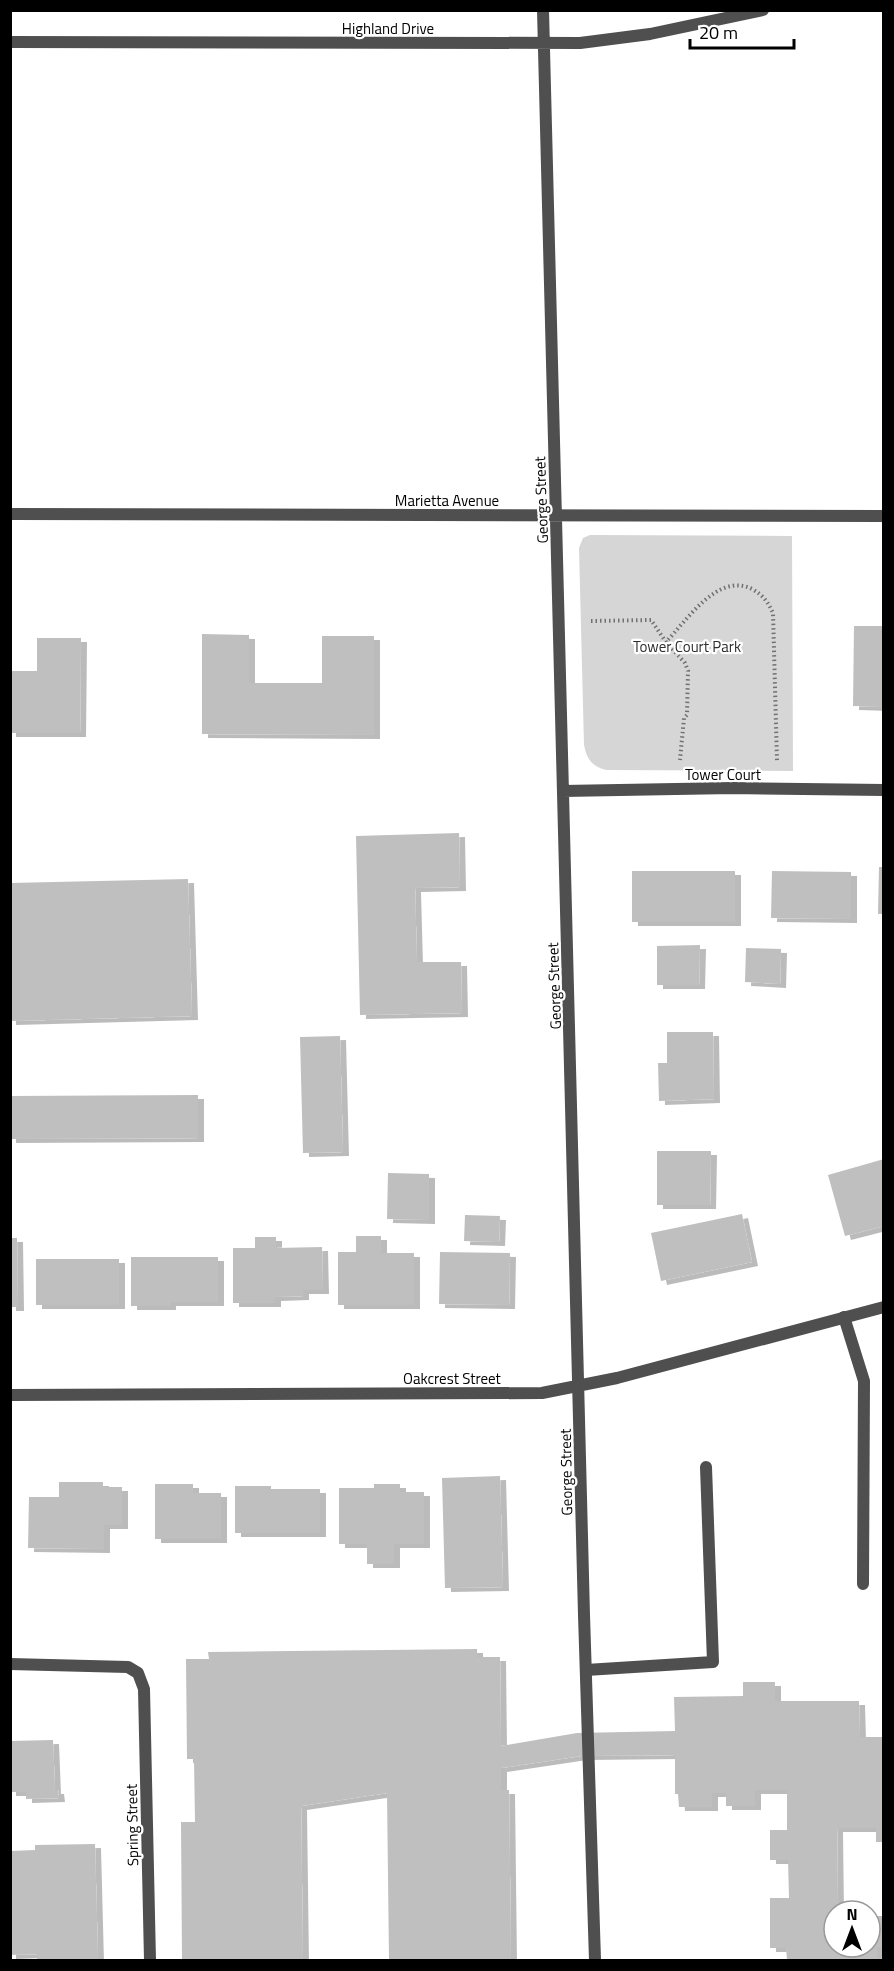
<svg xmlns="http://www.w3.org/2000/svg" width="894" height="1971" viewBox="0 0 894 1971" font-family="'Titillium Web',sans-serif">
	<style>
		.green { fill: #d6d6d6 }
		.building { fill: #bfbfbf; filter: url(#shadow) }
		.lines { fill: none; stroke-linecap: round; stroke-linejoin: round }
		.path { stroke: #717171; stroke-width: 4; stroke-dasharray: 1.5 3; stroke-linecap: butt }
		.service { stroke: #4f4f4f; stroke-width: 12 }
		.minor { stroke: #4f4f4f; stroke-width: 12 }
		.labels { text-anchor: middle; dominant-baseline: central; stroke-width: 4.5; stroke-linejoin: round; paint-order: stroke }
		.street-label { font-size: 15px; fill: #000; stroke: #fff }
		.park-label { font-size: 15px; fill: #2d2d2d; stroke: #fff }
	</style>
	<defs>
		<filter id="shadow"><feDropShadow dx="6" dy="4" stdDeviation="0" flood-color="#0004"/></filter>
	</defs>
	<rect width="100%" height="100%" fill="#fff"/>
	<path class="green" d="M590,535L792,536L793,771L606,770C592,766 587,760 584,745L579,548L583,538Z"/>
	<path class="building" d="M854,626H884V707L853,706Z
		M202,634L249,635V683H322V636H374V735L202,734Z
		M37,638H81L80,733H10V671H37Z
		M459,833L460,887L415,888L417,962H461L462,1013L360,1015L356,836Z
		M879,867H884V914H878Z
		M632,871H735V922H632Z
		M772,871L851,872V919L771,918Z
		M188,879L192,1016L10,1021V883Z
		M700,945L699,985H657V946Z
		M746,948L781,949L780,984L745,982Z
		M667,1032H713L714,1099L659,1101L658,1063H667Z
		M340,1036L343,1152L303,1153L300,1037Z
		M198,1095V1138L10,1139V1096Z
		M657,1151H711L710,1205H657Z
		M884,1159V1226L845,1236L828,1175Z
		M388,1173L429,1174V1220L387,1219Z
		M742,1214L752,1262L661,1281L651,1233Z
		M465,1215L500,1216L499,1242L464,1241Z
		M356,1236H381V1253H414V1305H338V1252H356Z
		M255,1237H276V1248L322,1247L323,1290H303V1296L275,1297V1303H233V1248H255Z
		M10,1238H17L18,1307H10Z
		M440,1252L510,1253L509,1305L439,1304Z
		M131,1257H218V1302H170V1306H131Z
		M36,1259H119V1305H36Z
		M500,1476L503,1587L445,1588L442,1478Z
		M59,1482H103V1487H122V1525H104V1549L28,1548L29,1497H59Z
		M155,1484H193V1493H221V1539H155Z
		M374,1484H400V1492H424V1544H394V1564H367V1544H339V1488H374Z
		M235,1486H271V1489H320V1533H235Z
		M477,1649V1657H500L501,1746L577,1733L675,1731L674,1697L743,1696V1682H775V1701H859L860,1737H884V1842H876V1828H837L838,1911H834V1947H870V1913H876V1916H884V1947H877V1960H787L786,1948H770V1898H789L788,1860H770V1830H787V1790H755V1806H726V1793H712V1807H679L678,1794H675V1755L581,1756L501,1768V1790H509L511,1960H389L387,1793L301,1806L303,1960H182L181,1822H195L194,1759H187L186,1659H209L208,1652Z
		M53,1740L55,1790H58L59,1798L26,1799V1792H10V1741Z
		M95,1844L98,1959L37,1960V1954L10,1955V1851L35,1850V1845Z"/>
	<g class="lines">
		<path class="path" d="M591,621L651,620L666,642C687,620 718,572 752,589C763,595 768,602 773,613L777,761
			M666,642L685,663L688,671L687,715L684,718L680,760"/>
		<path class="service" d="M844,1317L864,1381L863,1584
			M10,1664L128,1667L138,1673L144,1689L150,1960
			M586,1670L713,1662L706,1467"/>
		<path class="minor" d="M543,10L584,1615L595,1960
			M10,42L580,43L650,34L763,10
			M10,514L884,516
			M563,791L732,788L884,790
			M10,1395L542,1393L617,1378L884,1307"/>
	</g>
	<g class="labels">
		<g class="street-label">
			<text x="388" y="28">Highland Drive</text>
			<text x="447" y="500">Marietta Avenue</text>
			<text transform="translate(541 500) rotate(-92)">George Street</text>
			<text x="723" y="774">Tower Court</text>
			<text transform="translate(554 986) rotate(-92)">George Street</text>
			<text x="452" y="1378">Oakcrest Street</text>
			<text transform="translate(566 1472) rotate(-91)">George Street</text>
			<text transform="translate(132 1825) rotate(-91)">Spring Street</text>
		</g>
		<g class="park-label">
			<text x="687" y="646">Tower Court Park</text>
		</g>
	</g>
	<rect width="894" height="1971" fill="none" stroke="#000000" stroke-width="24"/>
	<g transform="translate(852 1929)"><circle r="28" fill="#ffffff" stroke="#999999" stroke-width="1.5"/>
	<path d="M0-4.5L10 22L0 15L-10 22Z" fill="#000000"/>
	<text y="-9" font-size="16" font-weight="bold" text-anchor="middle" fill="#000000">N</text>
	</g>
	<path d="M690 39v9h104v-9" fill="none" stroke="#000000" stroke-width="3"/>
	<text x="699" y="39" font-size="18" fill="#000000" stroke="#ffffff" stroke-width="4.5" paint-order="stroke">20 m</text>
</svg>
